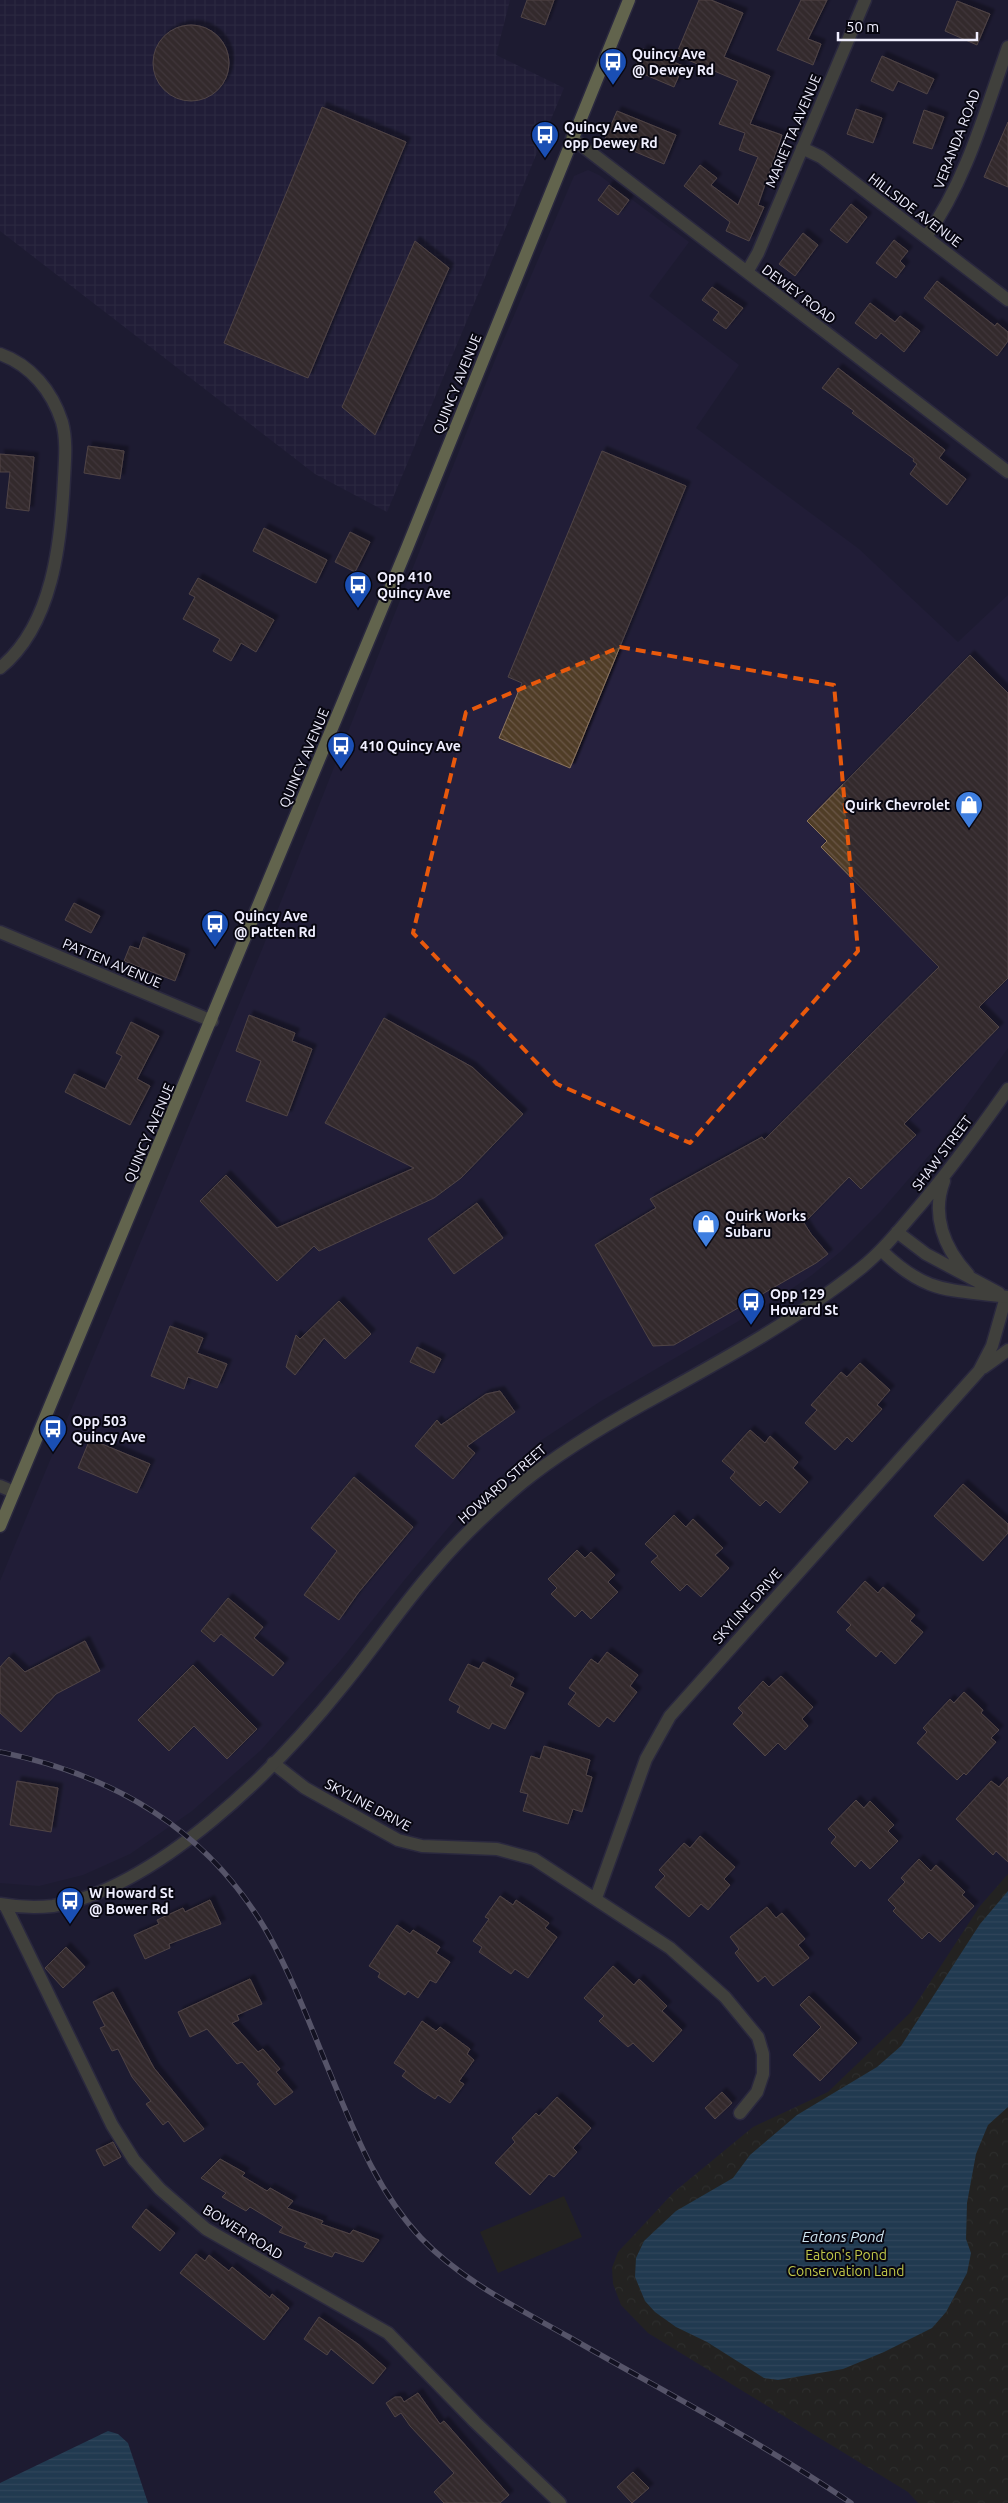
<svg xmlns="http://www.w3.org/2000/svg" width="1008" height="2503" viewBox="0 0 1008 2503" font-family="Ubuntu,sans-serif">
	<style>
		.built { fill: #26213e }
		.industrial { fill: url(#industrial-grid) }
		.park { fill: url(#park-crowns) }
		.pitch { fill: #2a2c0e }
		.water { fill: url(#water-rules) }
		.building { fill: url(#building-back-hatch); stroke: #8d765f; filter: url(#shadow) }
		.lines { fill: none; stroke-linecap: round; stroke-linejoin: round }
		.minor-casing { stroke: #3b394f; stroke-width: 15 }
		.tertiary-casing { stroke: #3b394f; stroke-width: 15 }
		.primary-casing { stroke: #3b394f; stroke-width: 15 }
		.minor { stroke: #6a6d49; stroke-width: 12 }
		.tertiary { stroke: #6a6d49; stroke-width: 12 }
		.primary { stroke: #b6bd70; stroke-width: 12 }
		.rail-casing { stroke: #9c9aad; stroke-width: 5.5 }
		.rail { stroke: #080711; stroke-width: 4; stroke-dasharray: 11; stroke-linecap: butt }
		.marked { fill: none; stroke: #e8590c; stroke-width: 4; stroke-dasharray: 10 6; stroke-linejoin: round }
		.labels { text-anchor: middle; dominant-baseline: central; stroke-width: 4; stroke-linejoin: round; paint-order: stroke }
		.poi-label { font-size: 14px; font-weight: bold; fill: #f0efff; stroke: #080711; text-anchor: start }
		.street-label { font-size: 14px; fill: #f0efff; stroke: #080711 }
		.park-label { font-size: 14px; fill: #c1c84a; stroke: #080711 }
		.water-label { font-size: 15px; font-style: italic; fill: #cfe6f2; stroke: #080711 }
	</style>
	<defs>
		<pattern id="industrial-grid" width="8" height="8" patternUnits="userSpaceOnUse" patternTransform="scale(1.25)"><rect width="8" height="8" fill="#26213e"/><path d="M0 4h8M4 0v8" fill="none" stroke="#3b3751"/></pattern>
		<pattern id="park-crowns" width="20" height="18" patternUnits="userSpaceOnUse" patternTransform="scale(1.25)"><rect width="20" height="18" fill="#2a2c0e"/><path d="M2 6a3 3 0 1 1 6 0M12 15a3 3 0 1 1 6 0" fill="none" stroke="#3f4126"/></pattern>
		<pattern id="water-rules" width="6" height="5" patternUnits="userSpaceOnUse" patternTransform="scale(1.25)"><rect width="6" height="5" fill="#266077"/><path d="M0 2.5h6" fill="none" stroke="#46778b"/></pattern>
		<pattern id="building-back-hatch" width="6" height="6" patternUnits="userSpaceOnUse" patternTransform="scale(1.25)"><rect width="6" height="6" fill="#503c27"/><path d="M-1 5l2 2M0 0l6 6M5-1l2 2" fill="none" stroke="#6a5847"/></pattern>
		<filter id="shadow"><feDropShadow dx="4.5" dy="-4.5" stdDeviation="1" flood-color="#0009"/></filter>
	</defs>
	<rect width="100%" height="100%" fill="#1e1b32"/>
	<path class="built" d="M588,170L599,175L689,242L649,296L739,365L696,428L859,549L958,642L1008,595V1048L938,1145L881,1211L840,1252L812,1275L778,1298L601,1401L540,1441L463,1510L406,1578L339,1662L261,1750L192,1811L130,1854L83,1875L39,1886L0,1883V1581L263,947L497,355L574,176Z"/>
	<path class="industrial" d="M0,0H510L496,55L564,88L387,512L315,474L0,231Z"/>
	<path class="park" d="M1008,1874V2503H918L908,2492L648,2333L621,2305L613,2284L612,2268L618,2252L674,2192L753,2127L828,2092L910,2013L980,1906Z"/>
	<path class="pitch" d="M564,2196L582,2237L498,2273L480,2232Z"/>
	<path class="water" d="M1008,1891V2107L988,2125L976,2154L967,2203L966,2239L971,2253L967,2273L946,2312L932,2328L884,2352L843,2369L778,2380L764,2378L707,2342L676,2327L655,2312L645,2301L635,2277L636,2258L644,2241L676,2211L733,2178L750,2155L797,2115L877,2067L901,2046L980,1924Z
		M108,2431L118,2434L128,2443L148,2503H0V2483Z"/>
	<path class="building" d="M527,0H554L545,25L521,17Z
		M699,0H711L743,13L724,57L770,76L750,124L782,135L758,205L764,207L749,241L726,231L730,222L684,186L700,165L717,178L711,185L738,205L758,157L739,150L745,133L719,124L738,81L676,55Z
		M801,0H827L808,39L821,44L813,65L777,50Z
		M957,1L990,14L977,45L945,31Z
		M153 63a38 38 0 1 1 76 0a38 38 0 1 1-76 0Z
		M643,49L683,66L674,87L634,70Z
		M882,56L934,79L927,94L898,81L893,91L871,81Z
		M322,107L406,142L308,378L224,343Z
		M856,109L882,118L873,143L847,134Z
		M924,110L944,117L932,149L913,143Z
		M617,111L676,135L664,164L605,139Z
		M1008,122V187L984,177Z
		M609,185L629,200L618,215L598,200Z
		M851,204L867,217L847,243L830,230Z
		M803,233L818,245L795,276L779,264Z
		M894,240L908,251L900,261L905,266L896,278L876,263Z
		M415,241L449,268L375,435L342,407Z
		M937,281L995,326L997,323L1008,332V341L997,356L924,298Z
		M712,287L743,308L726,329L713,320L719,312L702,300Z
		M870,303L895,322L900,316L920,331L904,352L881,333L876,339L855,323Z
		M838,368L945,450L939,458L966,479L947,505L910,474L917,464L913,461L914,459L852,413L854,411L822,388Z
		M88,446L124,451L120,479L84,473Z
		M602,451L686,486L570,768L499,738L522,683L508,677Z
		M0,454L34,457L29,511L6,508L10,472H0Z
		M264,528L327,560L316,583L253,551Z
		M350,532L370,542L355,572L335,562Z
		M198,578L274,620L256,652L241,643L231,661L213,651L220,639L183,619L195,597L189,594Z
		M970,655L1008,693V978L979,1007L999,1027L904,1124L916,1135L861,1189L849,1177L804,1223L811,1234L828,1254L816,1263L674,1345L653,1346L595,1245L656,1208L650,1199L762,1137L764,1140L939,967L821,847L827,841L807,821Z
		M74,903L100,916L91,933L65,920Z
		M143,937L185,954L175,981L124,961L130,946L139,949Z
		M249,1015L295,1033L292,1041L312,1049L287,1116L246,1101L261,1061L236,1051Z
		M384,1018L472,1067L523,1114L461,1178L434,1198L319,1251L314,1246L277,1281L200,1201L226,1175L277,1228L414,1168L325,1123Z
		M131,1022L159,1036L137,1079L150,1086L130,1125L65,1092L74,1074L105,1089L122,1056L116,1053Z
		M477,1203L503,1238L454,1274L428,1239Z
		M339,1301L371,1334L345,1359L324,1338L295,1375L286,1367L296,1335L300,1339Z
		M170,1326L203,1338L197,1353L227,1364L217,1388L188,1377L184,1389L151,1376Z
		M417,1347L441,1359L434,1373L410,1362Z
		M860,1363L890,1390L877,1405L882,1409L852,1442L847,1437L835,1450L805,1423L817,1410L811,1405L841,1372L847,1377Z
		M500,1391L515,1412L467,1446L475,1453L453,1479L415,1446L437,1420L441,1425L486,1394Z
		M750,1430L765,1443L770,1436L798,1462L793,1468L808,1482L780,1513L766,1500L760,1506L730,1478L735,1472L722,1461Z
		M90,1439L150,1464L137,1493L78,1468Z
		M354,1477L413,1527L358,1593L339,1620L304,1595L337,1551L311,1528Z
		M963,1484L1008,1524V1533L983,1561L934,1516Z
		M674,1515L686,1527L693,1519L723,1548L715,1555L729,1568L701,1597L687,1584L680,1591L651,1562L658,1556L645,1544Z
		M577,1550L585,1558L591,1552L615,1575L608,1582L618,1592L591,1619L582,1610L575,1617L551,1594L557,1588L548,1579Z
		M865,1581L878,1593L883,1587L915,1615L910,1621L923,1632L895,1664L881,1651L876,1657L846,1630L851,1625L837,1612Z
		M228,1598L263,1627L254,1638L284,1663L273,1676L221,1634L214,1642L201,1631Z
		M85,1641L100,1671L56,1694L21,1732L0,1713V1667L9,1657L25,1672Z
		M607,1652L638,1675L630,1686L637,1692L614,1722L607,1717L599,1727L568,1704L576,1693L569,1688L591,1659L598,1664Z
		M483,1662L514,1678L510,1686L524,1693L505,1729L492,1723L489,1729L457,1712L460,1706L449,1700L468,1664L479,1669Z
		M193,1665L257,1729L227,1759L194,1726L169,1751L138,1720Z
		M781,1676L813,1707L802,1719L808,1726L785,1750L778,1743L765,1756L733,1724L743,1713L738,1708L763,1681L769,1687Z
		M964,1692L983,1710L981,1713L999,1730L991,1738L996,1742L966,1775L964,1773L957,1780L917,1743L927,1732L923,1728L950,1699L954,1703Z
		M544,1746L590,1760L586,1775L592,1777L582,1812L573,1809L568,1824L523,1811L528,1794L520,1792L531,1756L540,1759Z
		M1008,1777V1862L996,1851L993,1855L956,1819L991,1781L999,1787Z
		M17,1781L58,1788L51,1832L10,1825Z
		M856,1800L864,1808L870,1801L894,1825L888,1831L898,1841L870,1869L861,1860L855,1867L831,1843L836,1837L828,1829Z
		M700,1836L735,1867L724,1879L730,1885L708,1910L701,1904L689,1917L655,1887L665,1876L659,1870L684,1843L690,1848Z
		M919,1859L931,1871L936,1865L965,1892L962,1895L974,1906L940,1942L929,1932L922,1939L893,1911L896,1908L888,1900L905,1882L901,1878Z
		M500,1896L513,1905L516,1900L549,1923L545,1928L557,1937L528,1978L515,1969L511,1974L479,1952L482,1947L473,1941L489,1919L485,1917Z
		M210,1900L221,1924L169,1944L170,1948L145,1959L134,1935L159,1924L157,1920L183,1908L185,1912Z
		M767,1907L776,1918L782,1913L805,1939L798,1945L809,1958L773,1986L765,1976L758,1982L735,1953L739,1949L730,1937Z
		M397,1925L410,1934L413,1930L440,1947L436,1953L450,1962L436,1983L430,1980L418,1998L408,1991L405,1995L378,1977L380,1973L369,1966Z
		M66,1947L85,1967L63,1988L45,1968Z
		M613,1966L634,1985L639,1979L667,2006L662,2011L682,2030L653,2062L633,2043L628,2047L599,2021L604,2016L584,1998Z
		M250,1979L262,2004L237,2015L239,2020L232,2023L258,2052L263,2049L280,2069L276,2072L293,2092L275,2105L257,2084L260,2082L242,2062L237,2064L207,2029L190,2037L178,2012Z
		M113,1992L154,2068L204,2129L184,2142L168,2121L163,2125L146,2104L151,2101L132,2077L118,2049L112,2051L100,2028L105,2026L93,2002Z
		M809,1996L857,2043L820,2081L793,2055L821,2027L800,2005Z
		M422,2021L436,2031L440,2027L470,2049L467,2054L474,2060L459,2081L464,2084L450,2103L438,2095L435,2099L418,2088L402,2076L406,2071L394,2063Z
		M722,2092L732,2103L715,2119L705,2108Z
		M557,2097L591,2128L573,2148L577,2152L554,2177L549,2174L530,2195L495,2163L515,2142L512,2138L536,2113L539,2116Z
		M113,2142L121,2157L104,2166L96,2150Z
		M220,2159L245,2173L242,2176L267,2191L270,2188L293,2201L287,2208L323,2221L321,2224L350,2234L353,2230L379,2240L363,2262L335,2252L332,2257L304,2247L307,2243L279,2232L283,2227L250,2207L246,2211L222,2197L226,2193L201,2178Z
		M146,2209L175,2233L160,2251L132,2227Z
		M196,2254L205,2261L209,2255L229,2271L232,2267L270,2298L272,2294L289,2308L264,2340L180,2273Z
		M319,2317L358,2344L386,2368L373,2384L331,2349L327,2355L304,2339Z
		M418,2393L440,2424L444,2421L509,2495L500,2503H444L434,2492L454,2473L410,2426L401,2413L395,2417L386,2403L395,2397H401L404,2402Z
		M633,2472L649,2488L632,2503L617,2487Z"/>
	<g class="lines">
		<defs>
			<path id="minor" d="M572,138L1008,472
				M802,148L821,157L1008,300
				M926,237C966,181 985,112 1008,47
				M747,272L758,253L865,0
				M0,354C31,365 52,391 62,422C67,440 65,460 64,479C61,542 53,625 0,668
				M0,932L212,1021
				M983,1368L1008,1350
				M0,1486L14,1492
				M273,1763L305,1788L398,1840L422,1846L497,1849L534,1859L670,1948L725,1997L758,2037L763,2054V2074L757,2092L740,2113
				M596,1898L646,1759L670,1716L979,1371L992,1346L1006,1297
				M5,1905L112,2125L134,2160L160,2189L206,2229L388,2333L475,2422L560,2503"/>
			<path id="tertiary" d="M944,1181C931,1215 944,1248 968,1274
				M897,1232L926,1254L999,1293
				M881,1250C927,1295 949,1289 1008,1297
				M0,1904C17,1907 36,1908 53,1906C158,1888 277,1768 341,1688C374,1648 402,1605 436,1567C462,1536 491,1509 522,1483C560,1452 602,1427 645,1403C717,1363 795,1321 860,1269C879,1254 895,1235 911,1216C946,1176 977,1133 1008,1089"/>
			<path id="primary" d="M0,1526L407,548L629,0"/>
		</defs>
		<use href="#minor" class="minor-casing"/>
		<use href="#tertiary" class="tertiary-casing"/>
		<use href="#primary" class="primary-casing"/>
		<use href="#minor" class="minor"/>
		<use href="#tertiary" class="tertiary"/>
		<use href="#primary" class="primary"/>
		<defs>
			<path id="rail" d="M0,1752C114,1775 207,1829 267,1932C293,1978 312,2030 332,2078C356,2136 378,2192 421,2238C462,2281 518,2308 569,2337C663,2391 761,2442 851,2503"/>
		</defs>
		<use href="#rail" class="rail-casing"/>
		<use href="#rail" class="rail"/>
	</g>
	<path d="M0 0H1008V2503H0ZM620,647L834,685L858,951L690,1143L557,1084L413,933L466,712Z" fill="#1e1b32" fill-opacity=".55" fill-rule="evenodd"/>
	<path class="marked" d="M620,647L834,685L858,951L690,1143L557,1084L413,933L466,712Z"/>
	<defs>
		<symbol id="bus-pin" viewBox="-11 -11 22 30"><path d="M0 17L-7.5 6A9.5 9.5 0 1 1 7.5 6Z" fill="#1a4fb4" stroke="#080711"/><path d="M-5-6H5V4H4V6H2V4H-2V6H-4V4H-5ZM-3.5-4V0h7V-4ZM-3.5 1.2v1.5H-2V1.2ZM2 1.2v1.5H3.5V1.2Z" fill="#fff"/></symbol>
		<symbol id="shop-pin" viewBox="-11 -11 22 30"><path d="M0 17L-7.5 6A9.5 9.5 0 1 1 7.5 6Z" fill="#3f7fe0" stroke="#080711"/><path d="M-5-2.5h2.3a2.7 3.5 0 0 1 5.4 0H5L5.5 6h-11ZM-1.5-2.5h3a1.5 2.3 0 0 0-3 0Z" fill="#fff"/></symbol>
	</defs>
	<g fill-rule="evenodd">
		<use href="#bus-pin" x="597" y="46" width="32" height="43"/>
		<use href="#bus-pin" x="529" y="119" width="32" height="43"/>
		<use href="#bus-pin" x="342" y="569" width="32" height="43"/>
		<use href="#bus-pin" x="325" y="730" width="32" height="43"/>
		<use href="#shop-pin" x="953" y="789" width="32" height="43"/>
		<use href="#bus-pin" x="199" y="908" width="32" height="43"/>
		<use href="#shop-pin" x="690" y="1208" width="32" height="43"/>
		<use href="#bus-pin" x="735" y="1286" width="32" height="43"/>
		<use href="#bus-pin" x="37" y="1413" width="32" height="43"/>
		<use href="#bus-pin" x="54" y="1885" width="32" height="43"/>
	</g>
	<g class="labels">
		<g class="poi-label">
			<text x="632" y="54">Quincy Ave<tspan x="632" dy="16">@ Dewey Rd</tspan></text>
			<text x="564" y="127">Quincy Ave<tspan x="564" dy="16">opp Dewey Rd</tspan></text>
			<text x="377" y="577">Opp 410<tspan x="377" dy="16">Quincy Ave</tspan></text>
			<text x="360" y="746">410 Quincy Ave</text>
			<text x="950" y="805" text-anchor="end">Quirk Chevrolet</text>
			<text x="234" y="916">Quincy Ave<tspan x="234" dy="16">@ Patten Rd</tspan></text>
			<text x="725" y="1216">Quirk Works<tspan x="725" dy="16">Subaru</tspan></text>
			<text x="770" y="1294">Opp 129<tspan x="770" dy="16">Howard St</tspan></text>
			<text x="72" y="1421">Opp 503<tspan x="72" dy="16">Quincy Ave</tspan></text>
			<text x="89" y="1893">W Howard St<tspan x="89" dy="16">@ Bower Rd</tspan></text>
		</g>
		<g class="street-label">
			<text transform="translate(793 131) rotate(-67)">MARIETTA AVENUE</text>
			<text transform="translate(957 139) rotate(-69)">VERANDA ROAD</text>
			<text transform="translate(915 210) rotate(37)">HILLSIDE AVENUE</text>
			<text transform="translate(799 294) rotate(37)">DEWEY ROAD</text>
			<text transform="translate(457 384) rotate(-68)">QUINCY AVENUE</text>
			<text transform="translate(304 758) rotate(-67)">QUINCY AVENUE</text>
			<text transform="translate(112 963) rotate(23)">PATTEN AVENUE</text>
			<text transform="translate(149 1133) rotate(-67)">QUINCY AVENUE</text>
			<text transform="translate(942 1153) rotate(-53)">SHAW STREET</text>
			<text transform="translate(502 1484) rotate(-41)">HOWARD STREET</text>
			<text transform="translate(747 1606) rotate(-48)">SKYLINE DRIVE</text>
			<text transform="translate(368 1805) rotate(28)">SKYLINE DRIVE</text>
			<text transform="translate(243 2232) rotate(32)">BOWER ROAD</text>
		</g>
		<g class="park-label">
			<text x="846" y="2255">Eaton's Pond<tspan x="846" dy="16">Conservation Land</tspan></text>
		</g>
		<g class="water-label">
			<text x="843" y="2236">Eatons Pond</text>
		</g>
	</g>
	<path d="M838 32v8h139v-8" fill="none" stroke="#f0efff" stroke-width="2.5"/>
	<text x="846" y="32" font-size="15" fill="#f0efff" stroke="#080711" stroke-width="4" paint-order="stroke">50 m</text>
</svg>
